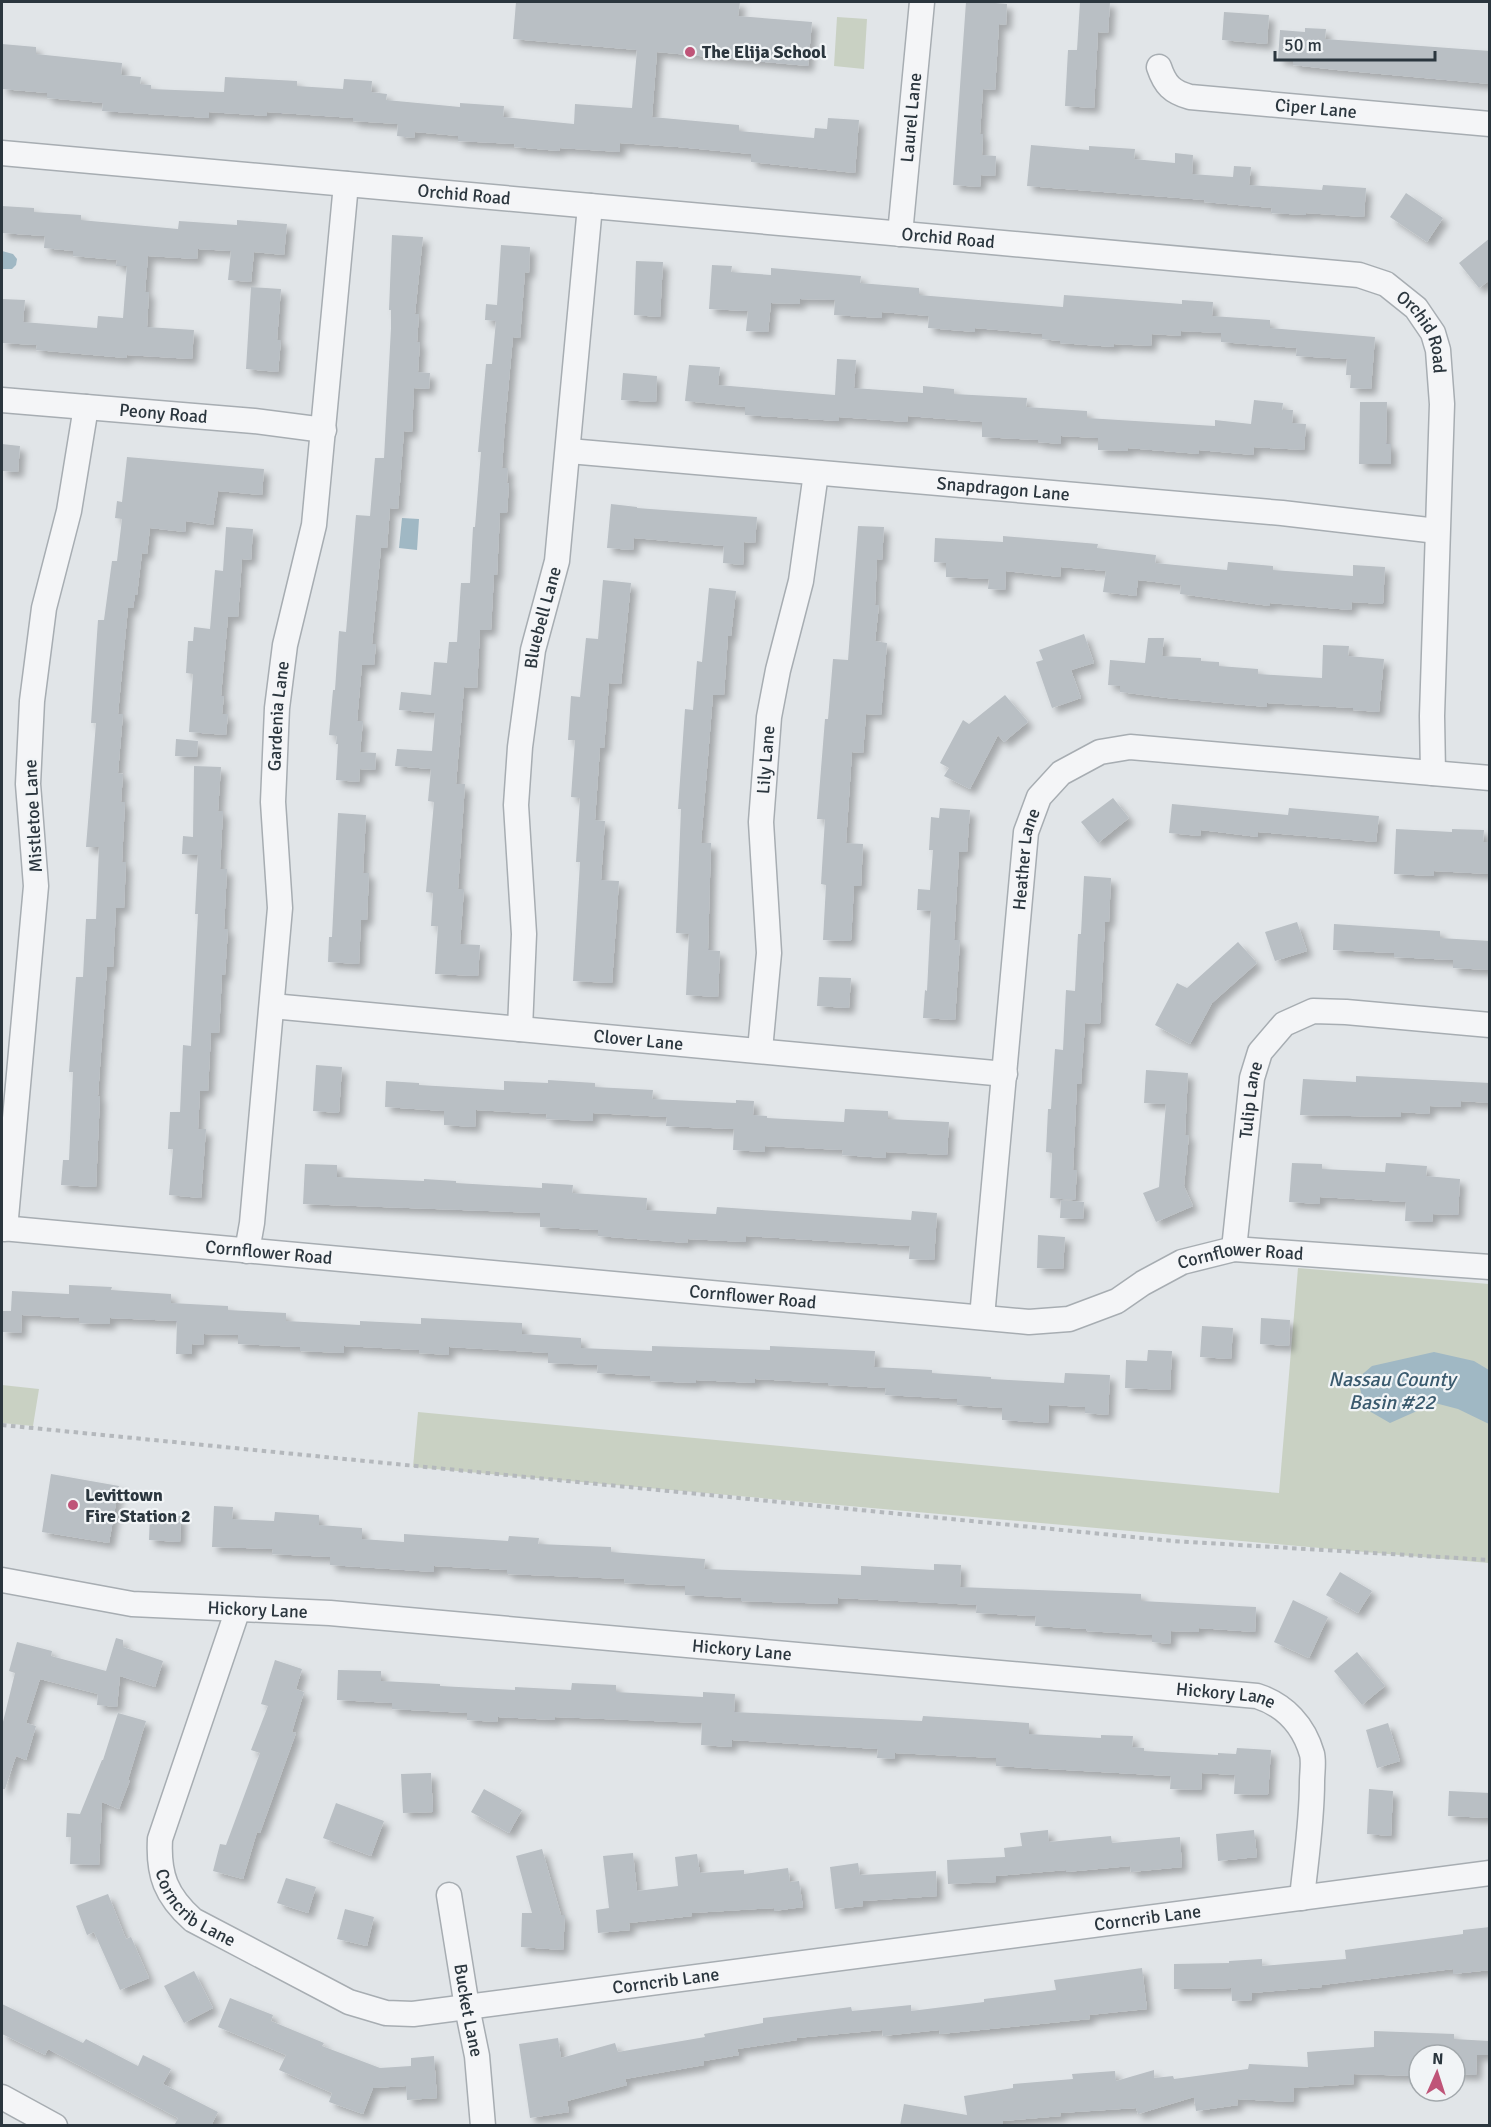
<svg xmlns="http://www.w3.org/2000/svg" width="1491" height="2127" viewBox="0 0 1491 2127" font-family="Signika,sans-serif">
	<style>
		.green { fill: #c9d1c3 }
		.water { fill: #a0b8c4 }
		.building { fill: #b9bfc4; filter: url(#shadow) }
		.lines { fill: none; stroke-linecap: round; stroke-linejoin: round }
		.minor-casing { stroke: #a7adb2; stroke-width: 27 }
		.path { stroke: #b4b8bc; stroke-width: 4; stroke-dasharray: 4.5 4.5; stroke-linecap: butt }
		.minor { stroke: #f4f5f7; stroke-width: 24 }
		.poi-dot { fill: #bf5478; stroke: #f1f4f6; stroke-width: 2 }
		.labels { text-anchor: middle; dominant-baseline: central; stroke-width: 4.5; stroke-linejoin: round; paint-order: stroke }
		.poi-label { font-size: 18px; font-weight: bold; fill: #2b363e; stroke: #f1f4f6; text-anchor: start }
		.street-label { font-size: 18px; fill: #2b363e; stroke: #f1f4f6 }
		.water-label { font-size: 20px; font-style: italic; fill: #3a5a6e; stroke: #f1f4f6 }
	</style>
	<defs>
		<filter id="shadow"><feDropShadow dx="5.5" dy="5.5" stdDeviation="3" flood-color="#0004"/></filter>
	</defs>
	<rect width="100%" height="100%" fill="#e1e5e8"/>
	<path class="green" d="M837,17L867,19L864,69L834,66Z
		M1298,1268L1489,1284V1563L413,1467L418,1412L1279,1493Z
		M2,1385L39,1389L33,1426L2,1423Z"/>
	<path class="water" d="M2,251L13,254L17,259L16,265L12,269H2Z
		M402,518L419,519L417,550L399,548Z
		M1434,1352L1474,1361L1489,1370V1424L1458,1409L1435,1403L1390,1423L1364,1408L1358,1378L1372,1366Z"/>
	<path class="building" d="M516,2H740L738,16L812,22L808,66L657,52L652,117L739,125V131L814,138L815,128L827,129L828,118L859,120L855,173L751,162V154L678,147L620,143V152L560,148L559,151L514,147L515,144L458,141V136L415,132L414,138L397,136L398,124L353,121V118L267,112V116L209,112V118L102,111L103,103L47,98V93L2,89V44L36,47V54L122,63L121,75L141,77L140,84L151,85V89L224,92L225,77L297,81V86L343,89L344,79L372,81L371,92L387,94L386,100L460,107V103L504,106L503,117L574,124L575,104L632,108L637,50L513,39Z
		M966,2H995V3L1007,4L1006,25L999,24L995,90L983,89L980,134H983L982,155L996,156L995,176L981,175L980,187L953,185Z
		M1080,2H1110L1108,33L1098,32L1094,108L1065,106L1068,50H1077Z
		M1224,12L1269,15L1267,44L1222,40Z
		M1305,28L1326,29L1325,39L1490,51V84L1337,70L1293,65V61L1278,59L1280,30L1305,32Z
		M1031,145L1089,150V146L1135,149L1134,159L1175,163V153L1193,155L1192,174L1233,177L1234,166L1251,167L1249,185L1322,190L1323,185L1366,188L1364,217L1306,213V215L1271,213L1272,208L1204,202L1205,200L1027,186Z
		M1406,193L1443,218L1427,242L1390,217Z
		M2,206L34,208V212L81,215V220L91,221L178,229L179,221L237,225V220L287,224L284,255L254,252L251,282L228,280L231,251L198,249L197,259L148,256L145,292H149L147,327L194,330L192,359L127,355L126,358L36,350L37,345L2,343V299L25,300L23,322L97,328L98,316L123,318L127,266H116L117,260L73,256V251L44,248L45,236L2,233Z
		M392,235L423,237L415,314H419L417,342H420L418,372L430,373L429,389L414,388L412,432L404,431L398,509L390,508L387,548H381L372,644H376L374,665H362L357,721H363L360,752L376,753L375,770L360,769L359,782L336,780L338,744H336L337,736L329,735L333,690H335L339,631L346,632L356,515L370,516L375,458H384L391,328V310H389Z
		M1490,238V280L1479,288L1459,263Z
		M501,245L530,247L529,273L525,272L520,338L513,337L505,424L502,468H508L507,483L509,484L507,513H500L497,575H494L491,630H480L477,688L464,687L456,784H465L458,889H464L460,944L480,945L478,976L435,974L438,926H431L433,893L426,892L434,802L428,801L431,769L395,766L397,749L432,751L435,713L399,710L401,692L431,695L434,662L447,663L449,642H457L461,583H470L473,527H475L481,452H478L486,364H492L496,321L485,320L486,304L497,305Z
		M636,261L663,262L660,317L634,315Z
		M712,265L732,266L731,272L771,275V268L861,276L860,283L919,288V295L1063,307L1064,295L1182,304V300L1213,302L1212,316L1270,320V328L1375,337L1371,389L1350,388L1351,375H1346L1347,359L1296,356L1297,348L1221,342V333L1181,331V336L1152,334L1151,346L1114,344V347L1060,343V341L1042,339V334L975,328V332L928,328L929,316L882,312V318L834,315L835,300L800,299V304L771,303L768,332L746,331L748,311L709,309Z
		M251,287L281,289L277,340H281L278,372L246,369Z
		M837,359L856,360L854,388L923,393V386L954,389V394L1027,398L1026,407L1087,411V418L1215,426V420L1251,424L1254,400L1283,403L1282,410H1293L1292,423L1306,424L1304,450L1254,447L1253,455L1199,450V454L1128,448V451L1098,450V438L1061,436V444L1038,442V440L982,437V422L908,416L907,422L839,417V421L745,415V407L685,401L689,365L720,367L718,385L835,395Z
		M623,373L657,376L656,402L621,400Z
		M1360,402H1387L1386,444H1391V464H1359Z
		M2,444L20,446L18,472L2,471Z
		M127,457L264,469L262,495L218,491L213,525L186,521L185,532L150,528L147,554L142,553L137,595H135L133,608H128L118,714H123L118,773L123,774L121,802H125L122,862H126L124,908H116L113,967H107L98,1096H100L96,1187L61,1185L63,1160H69L73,1072H69L76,977H83L86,919H96L99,847H86L96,723H91L98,620H104L112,561H117L122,519L115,518L117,501L122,502Z
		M611,504L637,507V508L757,517L755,543L744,542L743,565L723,563L724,546L634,538L633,550L607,548Z
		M858,526L884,527L882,560L877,559L875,605H879L875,641L887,643L881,715L866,714L863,753L852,752L846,843L863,844L861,886H854L851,941L823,940L826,885L821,884L825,819H817L825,719H828L833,659L848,660Z
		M226,527L253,529L251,560L242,559L238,617H228L221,696H224L222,714H228L226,735L189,732L193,674L186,673L188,641H193L194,627L210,629L215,570L223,571Z
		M1003,536L1098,544L1097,548L1156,555L1155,563L1227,570L1228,562L1273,566V570L1353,576V565L1385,567L1383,604L1352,602L1351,610L1270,603V606L1180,594L1181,585L1138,580L1136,596L1103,592L1106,571L1061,567L1060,577L1006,571L1005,590L988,589L989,579L946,577V563L934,562L935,538L1003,542Z
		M603,580L631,583L621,684L609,683L604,748H600L595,820L605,821L601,880L619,881L612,983L573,981L580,862H576L580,798L571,797L575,740H568L571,696L580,697L586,638L598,639Z
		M709,588L736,591L731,636H728L724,695H713L701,843H711L708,950L720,951L718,997L686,995L689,934L676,933L681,809H678L685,709L693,710L697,661L702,662Z
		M1084,634L1094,663L1071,670L1081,698L1052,708L1036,662L1043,660L1039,650Z
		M1148,638H1164L1162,656L1201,658V661L1219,662V666L1258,669V674L1322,678L1323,645L1349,646L1348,656L1384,659L1379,712L1353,710V708L1267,703V707L1167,698L1120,692V686L1108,685L1110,660L1145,663Z
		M1005,695L1028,722L1004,742L998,735L970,789L944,776L949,768L940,763L963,720L969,724Z
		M176,739L198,741L197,757L175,756Z
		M194,766L221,767L218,811H223L220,869H227L224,929H228L225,975H222L219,1033H211L208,1091H200L198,1129H206L201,1198L169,1195L173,1149H168L170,1112H180L183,1045L191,1046L198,914H195L198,855L182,854L183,836L193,837Z
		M1113,798L1129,818L1098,843L1081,822Z
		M1172,804L1288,815L1289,808L1379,816L1376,842L1258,832V837L1201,830L1200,836L1169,833Z
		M940,808L970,810L967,852H959L954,940H960L955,1020L923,1018L925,990L927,991L931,911L917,910L918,889L930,890L933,850H929L931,817L939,818Z
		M338,813L366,815L363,873H369L367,920H361L359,964L328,962L329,937H332Z
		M1396,829L1452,832V829L1484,830L1483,842H1490V874L1434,871V876L1394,874Z
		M1084,876L1111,878L1109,922H1105L1100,1024L1085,1023L1081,1084H1077L1073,1170H1077L1075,1200L1050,1198L1052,1153L1046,1152L1048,1109H1051L1055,1049L1063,1050L1066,990L1075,991L1078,934H1081Z
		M1297,922L1307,951L1275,961L1265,932Z
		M1334,924L1440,931V938L1490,941V970L1453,968V960L1394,957V953L1333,950Z
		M1238,942L1257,963L1212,1003L1190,1044L1155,1025L1177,983L1187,988Z
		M819,977L851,978L849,1008L817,1006Z
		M316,1065L342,1067L339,1113L313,1111Z
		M1146,1070L1188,1073L1185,1135H1189L1184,1186L1193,1206L1156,1222L1143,1193L1159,1187L1166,1104L1144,1103Z
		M1356,1076L1490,1083V1103L1461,1101V1107L1430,1106L1429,1114L1401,1112V1117L1300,1115L1303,1079L1356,1082Z
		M548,1080L595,1083V1087L653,1090L652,1099L736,1103V1100L754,1101L753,1115L767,1116V1118L844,1122L845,1109L888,1111V1119L949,1122L947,1155L886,1152V1158L842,1155L843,1150L765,1146V1152L733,1150L734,1129L666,1126L667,1117L593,1113V1121L546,1119L547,1114L476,1110L475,1127L444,1125V1111L385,1107L386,1081L419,1083V1085L504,1090V1081L548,1083Z
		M1292,1163L1322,1164V1169L1385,1172L1386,1163L1427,1166L1426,1176L1460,1179L1458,1215L1433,1214L1432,1222L1405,1221L1406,1202L1320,1197V1204L1289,1202Z
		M305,1164L337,1165V1177L424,1181V1179L456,1181V1183L542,1188V1183L573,1185L572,1193L647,1198L646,1210L716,1214L717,1207L911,1220L912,1211L937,1213L934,1260L909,1259L910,1246L746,1236V1242L688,1239L687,1243L598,1236V1230L540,1227V1213L303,1204Z
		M1061,1200L1084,1202L1083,1219L1060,1218Z
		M1038,1235L1065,1237L1063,1269L1037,1268Z
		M69,1285L112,1287L111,1290L171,1294V1303L228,1306V1310L286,1313V1321L360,1325V1321L421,1324V1318L522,1323V1334L581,1338V1348L652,1351V1346L770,1350V1346L875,1351L874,1367L932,1370V1373L991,1377V1379L1064,1383L1065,1373L1110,1375L1108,1415L1085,1413V1407L1049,1405L1048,1423L1002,1420V1408L957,1405V1399L885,1395L886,1388L828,1385V1383L755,1379V1383L696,1380V1383L650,1381V1376L597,1373L598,1365L548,1363V1353L449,1347V1355L419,1353V1350L344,1346V1353L300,1351V1347L238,1344V1335L204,1334L203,1345L192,1344V1354H176L177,1321L110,1318V1324L79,1323V1318L22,1315L21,1333L2,1332L3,1311H11L12,1291L69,1294Z
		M1261,1318L1290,1320L1289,1346L1260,1344Z
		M1202,1326L1233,1328L1231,1359L1200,1357Z
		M1148,1350L1172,1351L1170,1390L1125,1388L1126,1360L1147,1361Z
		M51,1474L119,1486L109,1543L42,1532Z
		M214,1506L233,1507L232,1519L274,1521L275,1512L319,1515V1525L362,1528V1539L404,1542V1534L508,1541L509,1536L539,1538L538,1544L611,1547V1552L705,1559L704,1569L861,1575V1566L934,1570V1564L961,1565L960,1587L1141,1594V1601L1256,1607L1255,1632L1199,1628V1632L1171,1631L1170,1644L1152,1642V1635L1086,1631L1087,1629L1035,1626L1036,1616L976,1613L977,1605L838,1598V1604L741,1601V1598L685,1595V1586L624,1583L625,1579L507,1574V1570L434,1566V1572L330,1565V1557L272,1554L273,1549L212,1547Z
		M150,1514L181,1516L180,1542L149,1540Z
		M1340,1572L1372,1591L1358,1613L1326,1595Z
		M1293,1600L1328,1617L1309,1658L1274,1642Z
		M116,1638L123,1640V1647L163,1661L155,1687L120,1676L117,1707L97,1705L98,1694L40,1679L26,1723L36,1726L26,1760L16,1756L5,1789H2V1726L15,1673L9,1671L17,1642L52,1651L51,1656L106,1671Z
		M1357,1652L1385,1686L1362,1705L1334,1671Z
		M275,1660L302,1669L296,1689L304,1692L292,1732L296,1733L260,1833L257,1832L243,1879L213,1871L220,1844L226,1845L260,1753L251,1750L268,1706L261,1704Z
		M338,1670L381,1671V1681L440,1684V1686L515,1690V1687L571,1690L572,1683L616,1685V1692L703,1697V1692L735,1694L734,1712L922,1721L923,1716L1029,1723V1734L1101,1738V1735L1133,1736L1132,1747L1144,1748V1751L1218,1755V1753L1236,1754L1237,1748L1271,1750L1268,1795L1234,1794L1235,1775L1202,1773L1201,1790L1170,1789L1171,1776L996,1766V1758L895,1753L894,1759L877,1758L878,1749L732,1740V1747L701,1745L702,1723L555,1717V1720L498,1717L497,1722L467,1720V1713L392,1709V1703L337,1700Z
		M118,1713L146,1721L128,1780H130L119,1809L102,1802L99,1865L70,1864L71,1837H66L67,1813L80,1814L102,1760H103Z
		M1388,1723L1400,1761L1377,1768L1366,1730Z
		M431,1773L433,1812L403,1813L401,1774Z
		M484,1789L522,1810L509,1833L471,1812Z
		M1369,1789L1393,1791L1391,1836L1367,1834Z
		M1449,1791L1490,1793V1818L1448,1816Z
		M336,1803L384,1821L371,1856L323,1838Z
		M1048,1830L1049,1842L1111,1836L1112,1843L1180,1837L1182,1867L1131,1872L1130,1866L1066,1872V1870L996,1876V1882L948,1884L947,1860L1005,1857L1004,1848L1022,1846L1020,1833Z
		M1254,1830L1257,1857L1218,1861L1216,1834Z
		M542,1849L561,1915H565L563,1950L521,1947L522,1913H532L516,1856Z
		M633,1853L637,1891L678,1886L675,1857L697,1854L700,1873L744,1870V1874L788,1868L790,1882L799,1881L803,1907L774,1911V1908L692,1913V1916L629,1923L630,1930L598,1933L596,1910L609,1908L603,1856Z
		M858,1863L860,1875L936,1871L937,1896L863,1901V1906L835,1909L830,1867Z
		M286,1878L316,1887L308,1913L277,1903Z
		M108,1894L126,1939L131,1937L149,1978L120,1990L94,1932L87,1935L76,1906Z
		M345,1909L374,1917L367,1946L337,1939Z
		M1490,1927V1970L1453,1974V1969L1322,1985V1987L1252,1993V2000L1232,2001L1231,1988L1174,1989V1964L1229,1963V1961L1262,1959V1966L1346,1959L1345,1950L1463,1934V1930Z
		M1142,1968L1147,2009L1089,2015L1090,2019L940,2034L939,2030L883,2036L882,2030L796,2038L797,2040L737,2049L739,2055L704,2061V2065L625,2079L627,2085L567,2101L569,2112L530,2118L519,2044L558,2038L561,2058L615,2043L618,2052L705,2037L704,2034L763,2023V2018L851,2007L852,2011L911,2005V2011L984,2002V1999L1056,1990L1054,1980Z
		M194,1971L213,2008L184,2023L164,1986Z
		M230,1998L273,2015L271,2021L324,2043L322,2046L380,2068L411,2066V2058L434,2056L437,2098L407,2100L406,2086L373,2088L363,2114L329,2102L332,2093L279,2070L286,2055L218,2027Z
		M2,2004L83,2043L86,2039L138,2066L143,2055L171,2069L163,2084L218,2112L211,2126H174L178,2118L48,2049L45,2055L2,2034Z
		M1374,2031L1454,2034V2039L1489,2041V2055H1477L1476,2075L1455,2074V2055H1416L1415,2076L1354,2074V2084L1294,2088L1293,2102L1237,2099L1238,2105L1196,2111L1194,2097L1138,2114L1136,2108L1060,2113L1061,2116L1003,2121V2126H900L904,2104L967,2115L964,2096L1013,2088V2084L1073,2079L1072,2074L1115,2071L1116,2081L1154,2070V2078L1173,2076L1174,2079L1248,2069L1249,2064L1308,2067L1307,2052L1374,2047Z"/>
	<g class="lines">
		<defs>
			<g id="minor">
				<path id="s1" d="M1159,67C1165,85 1172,92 1190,97L1490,124"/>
				<path id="s2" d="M2,153L1359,275L1386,284L1416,308L1433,333L1438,350L1442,404L1432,716L1433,773"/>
				<path id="s3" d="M900,234L922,2"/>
				<path id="s4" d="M2,400L254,421L324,430"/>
				<path id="s5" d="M569,451L1282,513L1437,531"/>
				<path id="s6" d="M272,1006L1005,1074"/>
				<path id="s7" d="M520,1029L524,934L516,805L520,747L533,650L557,561L590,206"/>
				<path id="s8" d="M760,1050L769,953L761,822L769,717L778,670L801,581L816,473"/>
				<path id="s9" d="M2,1228L1029,1322L1069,1319L1117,1301L1143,1283L1182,1262L1234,1249L1490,1267"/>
				<path d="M5,1229L36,886L28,784L32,701L44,608L69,511L86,407"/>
				<path id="s10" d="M1234,1249L1252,1078L1260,1052L1284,1024L1313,1011L1346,1012L1490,1025"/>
				<path id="s11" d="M247,1251L252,1223L280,908L273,802L277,708L285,645L314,525L346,184"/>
				<path id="s12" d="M982,1317L1026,832L1039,797L1061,773L1100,752L1130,747L1490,778"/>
				<path id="s13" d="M2,1580L132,1604L330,1613L1257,1696C1285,1705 1304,1726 1312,1754C1314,1762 1312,1773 1312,1782C1312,1821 1306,1859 1302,1898"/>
				<path id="s14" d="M238,1609L160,1839C158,1875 166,1896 193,1920L349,2002L386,2013L413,2014L1490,1873"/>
				<path id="s15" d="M449,1895L467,2007L477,2056L483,2126"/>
				<path d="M2,2097L55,2126"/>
			</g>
		</defs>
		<use href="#minor" class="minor-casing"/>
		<path class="path" d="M2,1425L1173,1541L1490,1560"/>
		<use href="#minor" class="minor"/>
	</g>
	<g class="poi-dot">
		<circle cx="690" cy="52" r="6"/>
		<circle cx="73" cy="1505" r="6"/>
	</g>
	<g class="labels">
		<g class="poi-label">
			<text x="702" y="52">The Elija School</text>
			<text x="85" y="1495">Levittown<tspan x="85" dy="21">Fire Station 2</tspan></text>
		</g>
		<g class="street-label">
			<text stroke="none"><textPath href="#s1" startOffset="172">Ciper Lane</textPath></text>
			<text stroke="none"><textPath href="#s3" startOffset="117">Laurel Lane</textPath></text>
			<text stroke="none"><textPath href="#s2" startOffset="464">Orchid Road</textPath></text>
			<text stroke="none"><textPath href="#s2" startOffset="950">Orchid Road</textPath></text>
			<text stroke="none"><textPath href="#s2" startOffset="1454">Orchid Road</textPath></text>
			<text stroke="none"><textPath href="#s4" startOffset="162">Peony Road</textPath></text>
			<text stroke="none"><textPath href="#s5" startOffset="436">Snapdragon Lane</textPath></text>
			<text stroke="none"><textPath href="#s7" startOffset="414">Bluebell Lane</textPath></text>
			<text stroke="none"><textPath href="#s11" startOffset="537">Gardenia Lane</textPath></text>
			<text stroke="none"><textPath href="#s8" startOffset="291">Lily Lane</textPath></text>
			<text transform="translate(33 816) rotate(-93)">Mistletoe Lane</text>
			<text stroke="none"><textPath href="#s12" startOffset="460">Heather Lane</textPath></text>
			<text stroke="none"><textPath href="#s6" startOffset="368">Clover Lane</textPath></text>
			<text stroke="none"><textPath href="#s10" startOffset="150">Tulip Lane</textPath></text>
			<text stroke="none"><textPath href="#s9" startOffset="268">Cornflower Road</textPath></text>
			<text stroke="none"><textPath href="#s9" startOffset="1258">Cornflower Road</textPath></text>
			<text stroke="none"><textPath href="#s9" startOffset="754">Cornflower Road</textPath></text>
			<text stroke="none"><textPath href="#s13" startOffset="258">Hickory Lane</textPath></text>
			<text stroke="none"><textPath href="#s13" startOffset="744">Hickory Lane</textPath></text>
			<text stroke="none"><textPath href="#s13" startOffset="1230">Hickory Lane</textPath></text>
			<text stroke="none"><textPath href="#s14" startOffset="327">Corncrib Lane</textPath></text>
			<text stroke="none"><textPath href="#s14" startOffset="1317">Corncrib Lane</textPath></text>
			<text stroke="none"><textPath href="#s14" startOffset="831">Corncrib Lane</textPath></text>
			<text stroke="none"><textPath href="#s15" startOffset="117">Bucket Lane</textPath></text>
		</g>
		<g class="water-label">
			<text x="1392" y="1379">Nassau County<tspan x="1392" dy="23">Basin #22</tspan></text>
		</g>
	</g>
	<rect width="1491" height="2127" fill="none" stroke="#2b363e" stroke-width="6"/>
	<g transform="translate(1437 2073) rotate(3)"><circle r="28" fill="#f1f4f6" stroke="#a2a8ac" stroke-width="1.5"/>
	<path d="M0-4.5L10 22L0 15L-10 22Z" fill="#bf5478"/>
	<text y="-9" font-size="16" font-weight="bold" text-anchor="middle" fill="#2b363e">N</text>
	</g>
	<path d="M1275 51v9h160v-9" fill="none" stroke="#2b363e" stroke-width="3"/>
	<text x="1284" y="51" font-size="18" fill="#2b363e" stroke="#f1f4f6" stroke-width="4.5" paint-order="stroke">50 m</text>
</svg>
